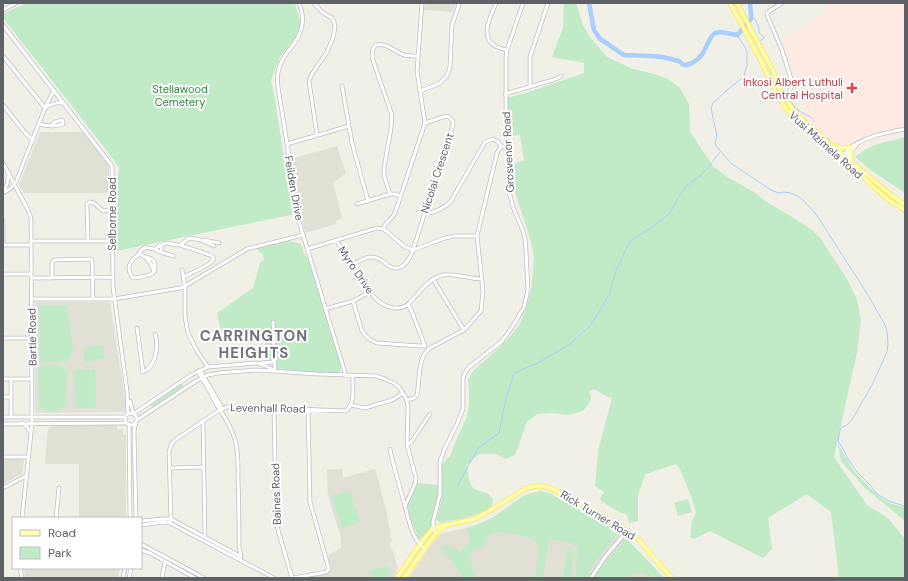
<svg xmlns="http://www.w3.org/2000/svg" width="908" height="581" viewBox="0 0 908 581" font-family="'DM Sans',sans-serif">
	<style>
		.education { fill: #e1e0d5 }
		.medical { fill: #fee9e3 }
		.green { fill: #c1eac7 }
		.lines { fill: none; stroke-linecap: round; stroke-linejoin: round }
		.stream { stroke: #a9ceff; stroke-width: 1 }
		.river { stroke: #a9ceff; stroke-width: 4.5 }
		.minor-casing { stroke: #bebfc6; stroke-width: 4.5 }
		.major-casing { stroke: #fde453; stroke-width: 5 }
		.minor { stroke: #fff; stroke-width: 3 }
		.major { stroke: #fffdae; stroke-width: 3.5 }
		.health-dot { fill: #e0444e; stroke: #fff; stroke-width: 1.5 }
		.labels { text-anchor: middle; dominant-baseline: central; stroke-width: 4; stroke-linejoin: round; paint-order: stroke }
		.health-label { font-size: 11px; fill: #be3a42; stroke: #fff; text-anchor: end }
		.park-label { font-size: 11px; fill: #2e873e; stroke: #fff }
		.street-label { font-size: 11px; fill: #5e6168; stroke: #fff }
		.district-label { font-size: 15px; font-weight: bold; letter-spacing: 1px; fill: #6f737a; stroke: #fff }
	</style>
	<rect width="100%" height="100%" fill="#f1f0e6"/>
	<path class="education" d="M425,3H456V4L453,12L424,10Z
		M40,132H82L92,142L109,166V193H24L19,185Z
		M337,146L346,173L333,183L342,218L341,219L336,221V224L305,233L291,159Z
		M35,302H107L110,303L127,411L126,412L38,413L36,412L35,409Z
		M117,425V429H123V435H126V518H79V464H45L48,428H50L51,426Z
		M3,458H22L24,460L22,474L3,484Z
		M342,469L343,478L375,469L386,509L392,541L389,544L390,546L393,551L398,569L394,578H300L329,571L327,556L341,548V538L328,496L327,470Z
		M541,491L551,494L620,532L664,578H409L434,541L441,534L452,531L474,526L494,517L517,500L528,494Z
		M24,568H120L118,578H25Z"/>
	<path class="medical" d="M829,3H905V133L872,140L858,150L851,142L844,145L837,144L809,121L788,54L781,40L827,11Z"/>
	<path class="green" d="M26,3H295L298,15L300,22L299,28L294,40L281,55L271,80L275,99L277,114L289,187L295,214L117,251V180L118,173L119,172V167L117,166V164L115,163L114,160C77,113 40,65 3,18V14Z
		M564,3H576L583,25L590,37L607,57L633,69L654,74L668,79L680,88L689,104L690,132L713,166L727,177L754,192L765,201L797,220L812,230L821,239L847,279L857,299L861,320L857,352L834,457L867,505L888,518L905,539V578H839L831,512L807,494L768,518L772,549L763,558L710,531L694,539L690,537L692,521L696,513L692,498L679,467L676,464L646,474L638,494V521L629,523L627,515L619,512L601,501L600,498L604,492L595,486L598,451L612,398L604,395L594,389L589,392L591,396L590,402L583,411L568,415L551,413L537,414L527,422L515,455L506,459L495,454H479L467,465C468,473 468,487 477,490C487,494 485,490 493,499L492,506C474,519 460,518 440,523L436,519L440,506L442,497L441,474L443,463L450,456L457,438L467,417L469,403V391L468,380L473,371L490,356L508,339L520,324L531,292L534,257L530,238L515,192L513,165L515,163L524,161L520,135L509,136L507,131V98L529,92L584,73V63L552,57L563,28Z
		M905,137V193L872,171L855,157C873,142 885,143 905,137Z
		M289,241L301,244C303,249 303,256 309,258L341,365V370L338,373L325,374L277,369L276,367V361H265V337L233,338L221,332L217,313L253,288L260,263L264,260L263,255L255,248Z
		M39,305L67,306L73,350L67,361L40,362Z
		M102,345L105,358L85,362L83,348Z
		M45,365C54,366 66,363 67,374L66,405C61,412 46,413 39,408L38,370L40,367Z
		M74,370H95V408H75Z
		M181,383L184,386L183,387L152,407L150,404Z
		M838,444L854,471L869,487L880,497L892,504L905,507V521L865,488L841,461Z
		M417,483L438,485V498L431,526L430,529L420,539L418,538C416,527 407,517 407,507C407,500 414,489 417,483Z
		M349,490L360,522L342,528L331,496Z
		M541,491L551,494L620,532L596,561L587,578H576L577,546L572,543L549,539L543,578H535L539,551L537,542L529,537L501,532L491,534L487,539L484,547L477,548L470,555L471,566L477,578H463L453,562L441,551L443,545H448L460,552L470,542L467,528L474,526L494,517L517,500L528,494Z
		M688,499L692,512L678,516L674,503Z
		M628,540L664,578C661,578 657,578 655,578C644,575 637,569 627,578H594L599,570L623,541Z
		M568,547H570L573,552L571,578H563L567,551Z
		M388,566L390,578H372L370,570Z"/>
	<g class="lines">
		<path class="stream" d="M751,18L755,19L759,28V33L764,37L763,39L761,40L759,42
			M737,35L745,47L747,52V65L744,76L741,79L726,91L713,103L711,108L717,136L715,143L716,146L732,164L771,190L778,193L784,192L791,193L799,197L804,201L816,214L868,295L885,325L887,331L888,344L887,352L883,361L872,385L856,413L851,421L847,425L842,427L840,430L838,442L841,445L848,459L857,472L870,485L877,494L891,502L905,506
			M769,68L771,73L773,76
			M787,97C791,102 795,108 801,112C806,115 811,116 814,121
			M713,161L720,152
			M458,485L478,448L499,433L505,403L514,373L538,363L570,344L591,325L609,295L616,271L629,242L655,225L669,214L685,187L701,175L712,163"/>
		<path class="river" d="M589,3L594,30L600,39L608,44L622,54L625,55L651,56L662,57L679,61L684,65H686L692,63L698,59L703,53L711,37L715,33L721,32L737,35L739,33L751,19V14L750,3"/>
		<defs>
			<path id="minor" d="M299,3C305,17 303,32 293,45C289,50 284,56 281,63C277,71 277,79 278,87L300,225L346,376
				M314,3L322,12L332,18L334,22L335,27L333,38L327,52L312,74L309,81L317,135
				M422,3L417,71L425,123
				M496,3C491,16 479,36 495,46C499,48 503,49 507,50
				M3,10L16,3
				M3,25L112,166L113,287L127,391L128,414
				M3,56L45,108C52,104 57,101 65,104
				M342,86L352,143L368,201
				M530,87V57L548,3
				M420,91L433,86L440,83L447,76L450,67L452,25L458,8L459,3
				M505,94L556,79L561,76
				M780,100C786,95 793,90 792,82L782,50L767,15L768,12L782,3
				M3,105L26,134L33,140
				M39,124C47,126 56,127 63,124V121L62,120L55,122L52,125
				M287,144L349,126
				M843,156C846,153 849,148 854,145C871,135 886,133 905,129
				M846,158L857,144
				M3,163L28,210L31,218V226L32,424L22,518
				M3,193C9,190 13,187 16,182L45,108L54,90
				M3,193L7,184L9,173
				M390,194L384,176V168L391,128L392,115L379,78L372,57L373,49L376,45C386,42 395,52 404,55C409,56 413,56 418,56
				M357,204L390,194H395L400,196
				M425,213C434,213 445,208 451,201L485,142L493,139L497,141L502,147
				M3,221V245
				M204,240L219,243
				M336,240C344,253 352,265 361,278C366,286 371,294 377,300C385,307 399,312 408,304C419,294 427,279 443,275C456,273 469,279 482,279
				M31,241H112
				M88,241L87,207V204L90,202L94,203L103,211L112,210
				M203,241L214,246
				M3,245H31
				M180,245L210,255L213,257C213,258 214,259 213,260C211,265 189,274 183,277
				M180,245L189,238L201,240
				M159,246L166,243L177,245
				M156.5 249a2.5 2.5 0 1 1 5 0a2.5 2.5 0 1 1-5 0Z
				M307,249L377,228L383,229L385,230L405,247L413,250L445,238L455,236H477
				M140,251L142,256C149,258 155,258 155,267C155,271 155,271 153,273C148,277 139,277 133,278C125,269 130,261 138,255C144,245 147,247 157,250
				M160,251L163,253L174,256
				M145,257L151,264L154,272
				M352,265C358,262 365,256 372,257C379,257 384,262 389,266C400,273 408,262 412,253L453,125V121L449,117L446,116L425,123L395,213C392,220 385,222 383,229
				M182,270L185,286V317L188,333L197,351L208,367
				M3,274H31
				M31,278L113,277
				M52,278V262L54,260L91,259L92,261L93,299
				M433,279L464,330
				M31,299H114L180,288L185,286L247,249L303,235
				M353,301L362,331L365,335L369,339L377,343L421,346H425
				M408,304L412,312L425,346
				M325,309L353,301L370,292
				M273,322L275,371
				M137,328L143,372
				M3,338H32
				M261,363L272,362L275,359
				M200,370L221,406L222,410
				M198,371L218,407C225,417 232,428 235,440C239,453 238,467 238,480C239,502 239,524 239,546L241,557
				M142,372C156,368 159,346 155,334
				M3,379H32
				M11,379V417
				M3,397H11
				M407,400L414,398L417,395C420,381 417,357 430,348L464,330L481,311L483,291L477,236L497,153L500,148L506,145
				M130,401L133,413
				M351,405L365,408L392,400L403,393
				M274,408L276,523L292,578
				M125 419a6 6 0 1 1 12 0a6 6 0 1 1-12 0Z
				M133,414L191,375L208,367L257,363L266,366L274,370
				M3,417H125
				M137,420L196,381L208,375L218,373L257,370L317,374L376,376L385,379L394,383L399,387L406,398L408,406L407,445L416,478L415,484L405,506C409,521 412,539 425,549
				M203,422L205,536
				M22,423L27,427L30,432
				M3,424L126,423
				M129,425L130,518
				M407,445L412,441L430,414
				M390,449L392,459L405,506
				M3,457H28
				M170,468L203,467
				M3,488L26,476
				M56,518L59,488
				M136,518L134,431L136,422
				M141,521L163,519H171L236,554L241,557
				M170,523L171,519L169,452L171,445L175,440L218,411L227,407H251L346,411C356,402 352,387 353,376
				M141,525L164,522L170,523L274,578
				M436,533L433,528V522L440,494V462L444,450L457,424L463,409V379L464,375L468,368L501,342L508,333L514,324L524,307L528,290L526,251L525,239L523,231L513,207L509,192L506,121V56L507,50L523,3
				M141,544L204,578
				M141,550L150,553L195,578
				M20,568L22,578
				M123,578L125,568
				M129,578L131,568
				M162,578L165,562
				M293,578L326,572L329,569L310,502L308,409
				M591,578L605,557L627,531"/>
			<path id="major" d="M730,3L759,57L774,88L786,109L820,141L849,164L876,189L890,201L905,210
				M737,3L772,69L779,87L791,107L805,122L867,175L891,195L905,205
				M836,146L842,148L852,147
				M851,151V162
				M397,578L423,540L433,528L474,519L491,510L523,490L527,488L537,486H542L553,489L599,514L627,531L638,539L660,565L672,578
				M404,578L432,538L443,527"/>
		</defs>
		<use href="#minor" class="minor-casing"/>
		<use href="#major" class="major-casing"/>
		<use href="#minor" class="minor"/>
		<use href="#major" class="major"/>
	</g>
	<path class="health-dot" d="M850 82h4v4h4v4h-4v4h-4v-4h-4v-4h4z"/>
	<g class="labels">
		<g class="health-label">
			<text x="843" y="82">Inkosi Albert Luthuli<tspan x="843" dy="13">Central Hospital</tspan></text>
		</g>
		<g class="park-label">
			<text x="180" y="89">Stellawood<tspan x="180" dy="13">Cemetery</tspan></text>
		</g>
		<g class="street-label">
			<text transform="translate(826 145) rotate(42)">Vusi Mzimela Road</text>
			<text transform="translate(508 152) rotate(-93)">Grosvenor Road</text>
			<text transform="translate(437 173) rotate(-72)">Nicolai Crescent</text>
			<text transform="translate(294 188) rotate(80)">Feilden Drive</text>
			<text transform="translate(112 214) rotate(-90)">Selborne Road</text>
			<text transform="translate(356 270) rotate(56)">Myro Drive</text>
			<text transform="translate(32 337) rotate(-91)">Bartle Road</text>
			<text transform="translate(268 408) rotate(1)">Levenhall Road</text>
			<text transform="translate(276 494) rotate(-92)">Baines Road</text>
			<text transform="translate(598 515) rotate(31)">Rick Turner Road</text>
		</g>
		<g class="district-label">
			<text x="254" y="336">CARRINGTON<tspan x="254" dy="17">HEIGHTS</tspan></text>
		</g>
	</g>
	<rect width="908" height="581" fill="none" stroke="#5e6168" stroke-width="8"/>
	<rect x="12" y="517" width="130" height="52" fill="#ffffff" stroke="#bfc0c3"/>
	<rect x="20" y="530" width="20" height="6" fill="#fffdae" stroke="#bfc0c3"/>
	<text x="48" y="537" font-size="12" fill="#5e6168">Road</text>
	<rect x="20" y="547" width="20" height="12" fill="#c1eac7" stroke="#bfc0c3"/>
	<text x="48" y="557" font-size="12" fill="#5e6168">Park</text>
</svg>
